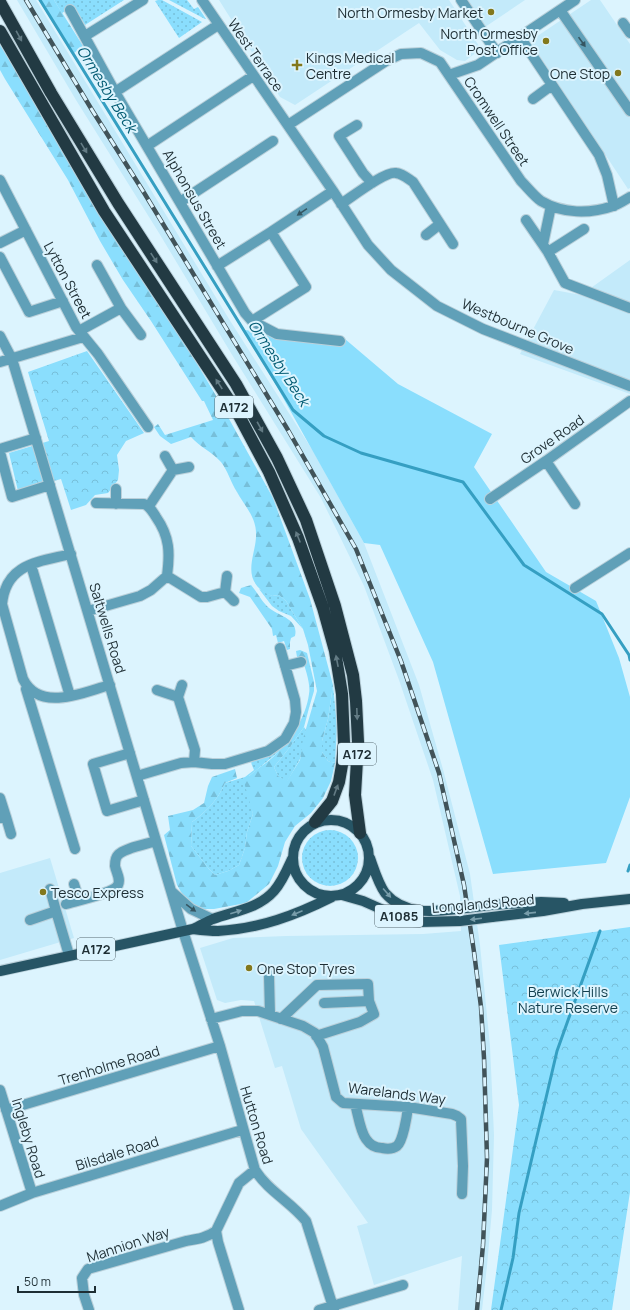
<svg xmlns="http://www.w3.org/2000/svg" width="630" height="1310" viewBox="0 0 630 1310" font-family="Manrope,sans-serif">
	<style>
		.built { fill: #c3eafa }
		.grass { fill: url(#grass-dots) }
		.forest { fill: url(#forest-firs) }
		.park { fill: url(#park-crowns) }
		.garden { fill: #8adefd }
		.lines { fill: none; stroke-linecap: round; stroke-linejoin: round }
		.stream { stroke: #359fc2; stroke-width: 3 }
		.minor-casing { stroke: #bad0da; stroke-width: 12 }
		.major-casing { stroke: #bad0da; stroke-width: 12 }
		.highway-casing { stroke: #bad0da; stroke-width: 14 }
		.minor { stroke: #60a0b8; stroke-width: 10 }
		.major { stroke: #275565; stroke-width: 10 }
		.highway { stroke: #223a43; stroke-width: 12 }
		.rail-casing { stroke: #415359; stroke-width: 4.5 }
		.rail { stroke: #dcf4fe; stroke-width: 3; stroke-dasharray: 9; stroke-linecap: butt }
		.major-bridge-casing { stroke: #bad0da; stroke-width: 12; stroke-linecap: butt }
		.major-bridge { stroke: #275565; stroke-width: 10 }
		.oneway { fill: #637b84 }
		.oneway2 { fill: #355662 }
		.oneway3 { fill: #789daa }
		.poi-dot { fill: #82781c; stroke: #dcf4fe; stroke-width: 1.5 }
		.labels { text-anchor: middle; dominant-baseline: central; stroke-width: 4; stroke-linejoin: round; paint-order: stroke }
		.shield { fill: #dcf4fe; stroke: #576971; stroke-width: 1 }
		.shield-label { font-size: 13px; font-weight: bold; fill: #1e2e34 }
		.poi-label { font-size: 14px; fill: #1e2e34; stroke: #dcf4fe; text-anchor: end }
		.street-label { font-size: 14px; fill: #1e2e34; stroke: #dcf4fe }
		.park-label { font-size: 14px; fill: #113f4e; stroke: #dcf4fe }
		.water-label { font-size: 15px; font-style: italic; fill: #005a72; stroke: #dcf4fe }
	</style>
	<defs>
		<pattern id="grass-dots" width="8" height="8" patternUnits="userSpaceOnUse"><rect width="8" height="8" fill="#8adefd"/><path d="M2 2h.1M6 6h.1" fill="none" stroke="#77bfd9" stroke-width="1.8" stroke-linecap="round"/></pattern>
		<pattern id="forest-firs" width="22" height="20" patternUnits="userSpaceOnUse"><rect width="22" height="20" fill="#8adefd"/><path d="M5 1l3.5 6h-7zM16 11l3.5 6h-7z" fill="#77bfd9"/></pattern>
		<pattern id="park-crowns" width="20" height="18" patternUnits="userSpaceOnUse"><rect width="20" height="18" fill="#8adefd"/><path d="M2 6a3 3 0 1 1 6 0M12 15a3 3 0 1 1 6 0" fill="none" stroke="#77bfd9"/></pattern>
	</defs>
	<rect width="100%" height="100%" fill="#dcf4fe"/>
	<path class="built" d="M17,0H36L229,319L313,451L364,543L419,685L444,773L470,874L480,945L490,1046L494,1135L492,1210L487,1266L482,1310H458L462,1256L374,1285L357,1226L368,1223L301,1129L282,1066L275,1068L254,1001L241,1000L225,1003L217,1000L200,948L233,938L286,936L423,934L461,931L460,896L433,780L399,680L364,586L321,498L234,358L159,233L76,100Z
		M219,0H449L481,49L465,61L457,60L440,50L419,23L295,105L280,97Z
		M467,0H525L485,27Z
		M591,0H600L630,44V188L628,189L530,41Z
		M630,260V394L520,354L554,290L581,295Z
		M50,858L74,938L0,960V873Z"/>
	<path class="grass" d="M54,0H124L85,25L74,6L62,13Z
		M158,0H162L202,22L179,38L155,1Z
		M169,0H187L194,9L198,7L206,19H205Z
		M259,589L272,596L279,595L286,601L303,629L291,616L279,611L272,606Z
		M333,685L337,726L335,763L328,761L322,752V741L328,719Z
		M304,727L306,730L300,759L287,782L278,776L274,767L290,747Z
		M282,749L249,776L251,802L253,814L247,832L245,848L239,865L228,871L215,875L209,869L191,846L192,822C207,811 217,801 225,783L245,777L254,770C252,765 249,762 254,757Z
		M302 858a28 28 0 1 1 56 0a28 28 0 1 1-56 0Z"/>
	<path class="forest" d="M41,0H54L83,46L74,53Z
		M0,45L168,315L218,399L273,498L310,599L333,685L328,719L322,741V752L328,761L335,763L331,781L323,798L311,813L295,826L285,842L278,866L269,884L246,903L214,909H200L187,902L177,885L164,835L170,830L168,816L193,810L204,803L208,786L212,777L235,769L237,778L225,783C217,801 207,811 192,822L191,846L209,869L215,875L228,871L239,865L245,848L247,832L253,814L244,782C251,772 263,766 272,758C289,743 306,718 309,694C311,684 305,668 302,658L297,657L296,651L300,650L307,653L314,682V691L309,708L304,727L290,747L274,767L278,776L287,781L300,760L303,739L317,691L308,645L303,629L286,601L279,595L272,596C268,594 262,592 259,588C243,572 257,552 256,533C256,517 244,505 237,492C231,483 228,471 221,462C212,452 200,447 191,437L171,444L160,436L154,427L158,424L165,435L213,420L204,401H202L151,321L123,280L100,241L68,180L5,79L0,70Z
		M251,585C257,592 262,602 269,608C279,616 299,619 295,636L291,638L290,642V649L287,650L284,641L278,643L276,635L273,636L272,629L250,597L239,593L241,588Z"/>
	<path class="park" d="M87,351L144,433L126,441L117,455L119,470L118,480L108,493L95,495L86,505L71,510L61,479L18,491L9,453L49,441L28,372Z
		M630,927V1192L612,1310H491L519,1105L499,945Z"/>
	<path class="garden" d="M244,330L345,339L398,384L492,434L474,467L546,572L596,601L619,658L630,697V797L606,863L493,874L433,662L380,545L364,543L267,369Z"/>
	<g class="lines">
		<path class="stream" d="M40,0L293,410L324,436L361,453L463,482L524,565L602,614L629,655L630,660
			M628,871L630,865
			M501,1310L513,1258L519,1213L557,1051L600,931"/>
		<defs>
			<path id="minor" d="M202,0L333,191L368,245L391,270L437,306L483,329L630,386
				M461,0L497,53
				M70,10L115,92L245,313L252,321L277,334L340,341
				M560,10L630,111
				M623,23L630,33
				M85,36L143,0
				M520,37L599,155L607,175L614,206
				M449,75L478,65L575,0
				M115,92L218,25
				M533,99L552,85
				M288,125L386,61L401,54L421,53L440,62L521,181C528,188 534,196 541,201C563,214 590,214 613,206C619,204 625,200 630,197
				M357,125L339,136L363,173L372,183
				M147,146L253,76
				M0,180L76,327L98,354L148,427
				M180,202L273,141
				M341,204C352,197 385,171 396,173C403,174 407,178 413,182L453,244
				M526,220L548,252L565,283L630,308
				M426,235L440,224
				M0,243L26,230
				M543,244L551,206
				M548,252L584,229
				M0,257L29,312L63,301
				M97,265L121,308L141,335
				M217,266L271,232L333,191
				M252,321L306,287L271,232
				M79,331L121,308
				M0,336L12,359L21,389L183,931L220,1046L255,1170C268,1191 291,1202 306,1221L334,1310
				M0,362L83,337
				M0,449L36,438
				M0,452L12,497L50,485
				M546,461L575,504
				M173,470L189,467
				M116,489V504
				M490,499L546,461L630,401
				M149,506L173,470L165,456
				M71,554C39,562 6,563 2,604L23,679C40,713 83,692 110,685
				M31,565L70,696
				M167,576L201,597H207L225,592
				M227,576L225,592L234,601
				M575,588L630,553
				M88,611L140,596L151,590L167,576C170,553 170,537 156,517C152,511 150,506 144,504L96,503
				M285,666L301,662
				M27,686L26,689L75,849
				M157,690L178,697L195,750L194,762
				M178,697L182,685
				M130,753L93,764L107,811L144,800
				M137,776L181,763L194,762L212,764H225L268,751L285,739L294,723L296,712L295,700L280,648
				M0,798L6,817L0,818
				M6,817L11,834
				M74,884L79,900
				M50,889L56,911
				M172,892L191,909L212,919
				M66,904C76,901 114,893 118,885C121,879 116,872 115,866C115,863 115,858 118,855C124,848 147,844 156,841
				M30,920L56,911L69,955
				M269,975L270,1015
				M324,1003L369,1001
				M211,1019L242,1011H258L303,1026L315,1033L323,1047L336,1097L343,1103L408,1107L452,1114L457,1116L461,1119L463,1166L462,1194
				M281,1019L317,985L368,984L369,1001L374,1014L360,1022L316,1036
				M0,1090L32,1193
				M355,1104C358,1114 360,1131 366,1139C370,1145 375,1148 382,1148C387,1149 393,1149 397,1146C403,1141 407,1116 408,1107
				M6,1110L220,1046
				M0,1206L32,1193L242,1130
				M89,1310L84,1295L82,1278L88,1269L186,1241C198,1239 206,1238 216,1231
				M239,1310L218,1242L216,1231L239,1183L255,1170
				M319,1310L403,1285"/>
			<path id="major" d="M293 858a38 38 0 1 1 76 0a38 38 0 1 1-76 0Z
				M370,858C374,869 378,883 385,893C404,915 432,912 458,909
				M342,895L363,901L406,920L420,922L460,921
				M491,905L541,902L564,903
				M492,917L543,911L582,904L630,899
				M193,929C200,926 206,922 213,919C234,911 258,909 274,891C282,882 287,870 292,859
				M0,971L193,929C201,930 210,931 218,931C259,929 296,915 332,897"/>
			<path id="highway" d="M0,2L51,93L118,203L236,384L277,458L306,520L335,606L353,675L356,701L358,742L355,795L360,833
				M0,31L104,211L237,412L269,472L298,538L323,608L335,651L342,694L344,743L342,765L339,782L332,801L315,822"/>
		</defs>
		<use href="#minor" class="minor-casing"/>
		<use href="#major" class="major-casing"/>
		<use href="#highway" class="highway-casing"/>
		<use href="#minor" class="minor"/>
		<use href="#major" class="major"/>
		<use href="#highway" class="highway"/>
		<defs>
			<path id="rail" d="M26,0L92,110L143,191L288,430L356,549L401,661L439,773L464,885L474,952L481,1007L484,1058L487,1158L483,1245L477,1310"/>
		</defs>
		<use href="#rail" class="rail-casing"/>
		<use href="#rail" class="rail"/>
		<defs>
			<path id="major-bridge" d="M458,909L491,905
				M460,921L492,917"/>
		</defs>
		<use href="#major-bridge" class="major-bridge-casing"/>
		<use href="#major-bridge" class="major-bridge"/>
	</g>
	<defs><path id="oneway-solid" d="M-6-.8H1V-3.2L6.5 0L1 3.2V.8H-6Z"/></defs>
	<g class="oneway">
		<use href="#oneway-solid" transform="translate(19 36) rotate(61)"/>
		<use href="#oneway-solid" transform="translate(84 148) rotate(59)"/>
		<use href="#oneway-solid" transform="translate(154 258) rotate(57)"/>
		<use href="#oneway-solid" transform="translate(219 384) rotate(-123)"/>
		<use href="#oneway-solid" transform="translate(260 427) rotate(61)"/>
		<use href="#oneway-solid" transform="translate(298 537) rotate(-112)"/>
		<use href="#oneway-solid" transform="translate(337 661) rotate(-101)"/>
		<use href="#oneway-solid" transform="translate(357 714) rotate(88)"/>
		<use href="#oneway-solid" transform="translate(336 790) rotate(-70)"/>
	</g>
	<g class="oneway2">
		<use href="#oneway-solid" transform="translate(582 42) rotate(55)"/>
		<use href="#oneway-solid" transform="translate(302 212) rotate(146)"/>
		<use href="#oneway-solid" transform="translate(191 908) rotate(36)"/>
	</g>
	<g class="oneway3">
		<use href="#oneway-solid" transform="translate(387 893) rotate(49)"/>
		<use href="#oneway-solid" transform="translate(236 912) rotate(-17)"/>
		<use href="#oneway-solid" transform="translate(297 913) rotate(157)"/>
		<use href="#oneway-solid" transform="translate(530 913) rotate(174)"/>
		<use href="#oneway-solid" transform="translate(476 919) rotate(173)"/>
	</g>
	<g class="poi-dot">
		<circle cx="491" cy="12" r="4"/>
		<circle cx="546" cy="41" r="4"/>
		<path d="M295 59h4v4h4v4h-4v4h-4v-4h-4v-4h4z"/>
		<circle cx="618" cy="73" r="4"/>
		<circle cx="43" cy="892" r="4"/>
		<circle cx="249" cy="968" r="4"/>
	</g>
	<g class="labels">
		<g class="shield">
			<rect x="215" y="396" width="38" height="22" rx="3"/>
			<rect x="338" y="743" width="38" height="22" rx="3"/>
			<rect x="375" y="905" width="48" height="22" rx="3"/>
			<rect x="77" y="938" width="38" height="22" rx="3"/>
		</g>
		<g class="shield-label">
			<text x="234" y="407">A172</text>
			<text x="357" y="754">A172</text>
			<text x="399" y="916">A1085</text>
			<text x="96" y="949">A172</text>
		</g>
		<g class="poi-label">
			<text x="483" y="12">North Ormesby Market</text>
			<text x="538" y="33">North Ormesby<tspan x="538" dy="16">Post Office</tspan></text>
			<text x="306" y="57" text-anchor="start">Kings Medical<tspan x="306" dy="16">Centre</tspan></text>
			<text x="610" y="73">One Stop</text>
			<text x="51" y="892" text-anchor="start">Tesco Express</text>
			<text x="257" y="968" text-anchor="start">One Stop Tyres</text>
		</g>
		<g class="street-label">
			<text transform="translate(256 55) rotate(55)">West Terrace</text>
			<text transform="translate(497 121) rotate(56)">Cromwell Street</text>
			<text transform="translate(195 199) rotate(60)">Alphonsus Street</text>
			<text transform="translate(68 280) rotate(62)">Lytton Street</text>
			<text transform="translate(518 326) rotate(23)">Westbourne Grove</text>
			<text transform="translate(552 439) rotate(-35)">Grove Road</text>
			<text transform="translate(108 628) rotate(73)">Saltwells Road</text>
			<text transform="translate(483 903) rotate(-5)">Longlands Road</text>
			<text transform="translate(109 1065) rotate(-17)">Trenholme Road</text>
			<text transform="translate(397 1093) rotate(7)">Warelands Way</text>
			<text transform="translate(257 1125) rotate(73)">Hutton Road</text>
			<text transform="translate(29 1138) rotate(73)">Ingleby Road</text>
			<text transform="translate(117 1153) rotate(-17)">Bilsdale Road</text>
			<text transform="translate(128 1244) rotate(-18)">Mannion Way</text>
		</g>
		<g class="park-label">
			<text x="568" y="991">Berwick Hills<tspan x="568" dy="16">Nature Reserve</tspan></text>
		</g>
		<g class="water-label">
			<text transform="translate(107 89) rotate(58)">Ormesby Beck</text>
			<text transform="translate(279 363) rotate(57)">Ormesby Beck</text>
		</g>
	</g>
	<path d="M18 1286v6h77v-6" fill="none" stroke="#1e2e34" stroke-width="2"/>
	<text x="24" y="1286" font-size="12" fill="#1e2e34" stroke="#dcf4fe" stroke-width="3" paint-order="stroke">50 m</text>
</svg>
